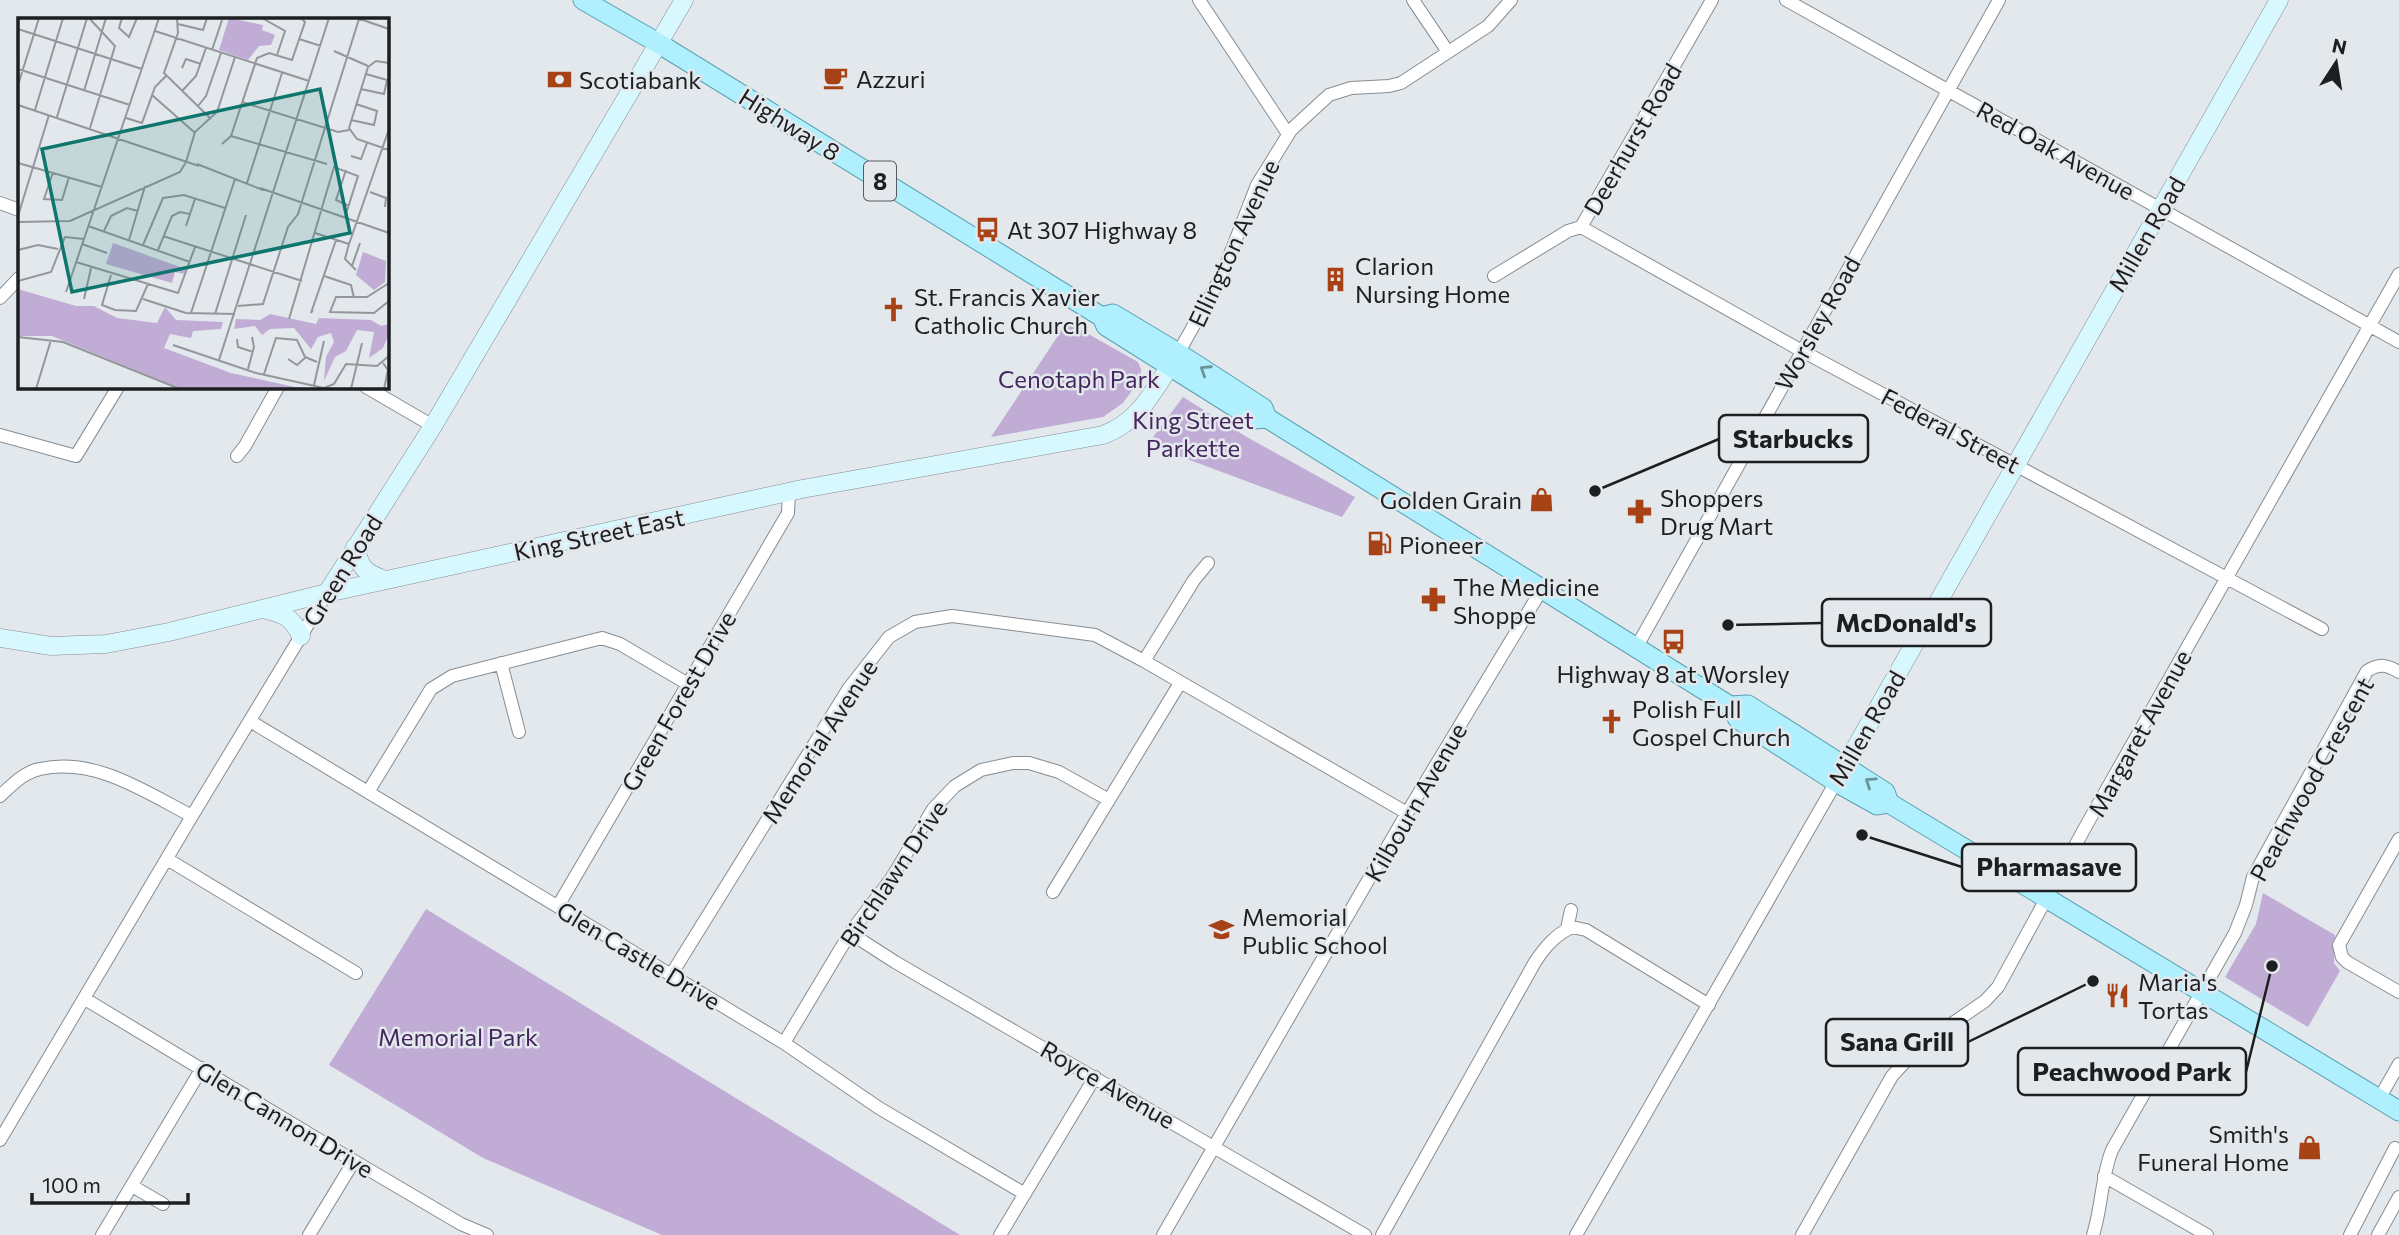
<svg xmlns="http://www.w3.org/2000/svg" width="2399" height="1235" viewBox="0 0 2399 1235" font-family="Commissioner,sans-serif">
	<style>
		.green { fill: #c0acd5 }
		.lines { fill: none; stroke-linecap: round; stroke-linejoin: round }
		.street-casing { stroke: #878c90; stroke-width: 14 }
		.secondary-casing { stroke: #878c90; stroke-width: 19 }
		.primary-casing { stroke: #5aa0b0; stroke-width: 21 }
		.street { stroke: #fff; stroke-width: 12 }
		.secondary { stroke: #d7f8ff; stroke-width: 18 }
		.primary { stroke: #b0f0fe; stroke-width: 19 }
		.oneway { stroke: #6d929a }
		.labels { text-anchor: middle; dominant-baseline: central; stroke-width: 5; stroke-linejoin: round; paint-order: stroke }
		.shield { fill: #e3e8ed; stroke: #585b5e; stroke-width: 2 }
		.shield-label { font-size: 23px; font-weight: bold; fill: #1c1e20 }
		.poi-label { font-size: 24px; fill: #1c1e20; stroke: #e3e8ed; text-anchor: start }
		.street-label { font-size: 24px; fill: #1c1e20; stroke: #e3e8ed }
		.park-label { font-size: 24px; fill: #44255e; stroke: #e3e8ed }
		.inset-road { fill: none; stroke: #93979b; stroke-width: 2 }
		.view { fill: #0f766e; fill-opacity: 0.15; stroke: #0f766e; stroke-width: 3.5 }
		.inset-edge { fill: none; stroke: #1c1e20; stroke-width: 3.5 }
		.leader { fill: none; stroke: #1c1e20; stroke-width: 2.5 }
		.callout-dot { fill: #1c1e20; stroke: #e3e8ed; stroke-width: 2.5 }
		.callout { fill: #e3e8ed; stroke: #1c1e20; stroke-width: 2.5 }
		.callout-label { font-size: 26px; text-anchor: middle; font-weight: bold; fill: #1c1e20 }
	</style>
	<rect width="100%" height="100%" fill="#e3e8ed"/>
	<path class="green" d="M1067,322L1138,362L1141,369V378L1123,403L1103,417L991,437Z
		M1183,397L1245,436L1355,497L1342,517L1163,450L1153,437Z
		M2263,893L2335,935L2334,963L2340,971L2308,1027L2225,977L2256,924Z
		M426,909L960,1235H662L483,1158L329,1065Z"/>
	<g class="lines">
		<defs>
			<path id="street" d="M1199,0L1288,134
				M1413,0L1448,52
				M1786,0L2399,342
				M0,203L19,210
				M1581,227L1802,351L2322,629
				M1494,276L1568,231L1581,227L1712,0
				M0,298L19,278
				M1176,357L1222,275L1257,185L1291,130L1329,95L1351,88L1389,86L1401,83L1488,26L1511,0
				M366,387L433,426
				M0,435L76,456L118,387
				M237,456L245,446L278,387
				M1636,648L1999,0
				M1144,661L1194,580L1208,563
				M501,663L519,732
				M250,721L784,1043L879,1108L1025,1194
				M368,792L431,689L452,676L602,638L620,644L688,684
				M0,796C12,785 24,772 40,769C96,757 145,792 192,816
				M2399,839L2339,945L2342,957L2347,962L2399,992
				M167,859L356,973
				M1053,892L1180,683
				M558,906L788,513L789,493
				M1567,929L1571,910
				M850,933L895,962L1365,1235
				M671,975L849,688L889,637L915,622L952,616L1095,635L1144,661L1407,813
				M85,999L354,1161L461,1224L487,1235
				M784,1043L850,933L891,879L933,809L955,786L981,770L1013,763H1029L1059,772L1109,800
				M2379,1099L2399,1064
				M0,1140L192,816L327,593
				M2104,1176L2207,1235
				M132,1186L163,1204
				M102,1235L202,1068
				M309,1235L354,1161
				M1000,1235L1095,1077
				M1163,1235L1407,813L1542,589
				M1382,1235L1535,962C1545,947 1555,935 1572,927L1586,930L1709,1005
				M1576,1235L1836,782
				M1802,1235L1892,1076L1921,1045L1985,1001L1998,987L2087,824L2399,274
				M2093,1235C2102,1207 2101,1178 2112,1150L2235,933L2246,905L2253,877L2367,671C2380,663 2387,665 2399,672
				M2350,1235L2395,1148
				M2378,1235L2399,1197"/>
			<path id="secondary" d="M355,547C361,569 364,572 385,580
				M327,593L433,426L684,0
				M263,609C284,614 291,616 301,636
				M0,638L51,646L106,644L169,632L327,593L802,489L1103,435C1138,422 1150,396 1170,366
				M1839,777L2279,0"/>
			<path id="primary" d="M583,0L658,43L1102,317L1106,326L1254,419L1267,418
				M1102,317L1113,314L1178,353L1263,408L1267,418L1730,706L1738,719L1836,782L1877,805L1889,803
				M1730,706L1748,705L1885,792L1889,803L2399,1111"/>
		</defs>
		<use href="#street" class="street-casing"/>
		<use href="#secondary" class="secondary-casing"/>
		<use href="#primary" class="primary-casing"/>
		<use href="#street" class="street"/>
		<use href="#secondary" class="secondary"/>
		<use href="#primary" class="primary"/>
	</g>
	<defs><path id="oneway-chevron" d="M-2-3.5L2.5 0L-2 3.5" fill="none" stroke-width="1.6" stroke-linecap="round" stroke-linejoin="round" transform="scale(1.75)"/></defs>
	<g class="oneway">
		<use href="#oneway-chevron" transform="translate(1205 370) rotate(-147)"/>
		<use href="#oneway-chevron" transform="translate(1870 782) rotate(-146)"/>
	</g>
	<defs>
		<symbol id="cafe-bare" viewBox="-9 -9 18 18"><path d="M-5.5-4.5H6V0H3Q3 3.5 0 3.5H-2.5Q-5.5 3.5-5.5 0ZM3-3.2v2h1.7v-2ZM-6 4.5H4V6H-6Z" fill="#a74116" stroke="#e3e8ed" stroke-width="2.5" paint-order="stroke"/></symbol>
		<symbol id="bank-bare" viewBox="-9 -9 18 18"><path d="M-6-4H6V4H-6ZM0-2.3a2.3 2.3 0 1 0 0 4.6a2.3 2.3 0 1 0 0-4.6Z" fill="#a74116" stroke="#e3e8ed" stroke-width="2.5" paint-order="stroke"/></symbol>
		<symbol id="bus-bare" viewBox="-9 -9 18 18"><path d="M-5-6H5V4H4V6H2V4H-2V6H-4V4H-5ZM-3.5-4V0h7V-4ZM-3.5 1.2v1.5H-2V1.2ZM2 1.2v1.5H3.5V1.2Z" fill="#a74116" stroke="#e3e8ed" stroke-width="2.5" paint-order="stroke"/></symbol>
		<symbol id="building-bare" viewBox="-9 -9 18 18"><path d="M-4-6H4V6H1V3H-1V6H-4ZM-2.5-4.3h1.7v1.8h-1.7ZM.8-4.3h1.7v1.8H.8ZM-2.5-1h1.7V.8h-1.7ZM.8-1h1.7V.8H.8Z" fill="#a74116" stroke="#e3e8ed" stroke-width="2.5" paint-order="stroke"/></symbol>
		<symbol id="church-bare" viewBox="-9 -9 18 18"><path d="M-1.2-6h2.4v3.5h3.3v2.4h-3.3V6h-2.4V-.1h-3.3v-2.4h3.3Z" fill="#a74116" stroke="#e3e8ed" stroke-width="2.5" paint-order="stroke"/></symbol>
		<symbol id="shop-bare" viewBox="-9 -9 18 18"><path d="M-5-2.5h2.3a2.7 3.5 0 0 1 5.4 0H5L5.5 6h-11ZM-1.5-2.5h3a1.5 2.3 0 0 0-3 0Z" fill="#a74116" stroke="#e3e8ed" stroke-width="2.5" paint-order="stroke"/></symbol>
		<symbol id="pharmacy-bare" viewBox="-9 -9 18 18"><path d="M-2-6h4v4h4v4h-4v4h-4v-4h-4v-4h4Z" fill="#a74116" stroke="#e3e8ed" stroke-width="2.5" paint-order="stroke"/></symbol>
		<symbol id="fuel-bare" viewBox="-9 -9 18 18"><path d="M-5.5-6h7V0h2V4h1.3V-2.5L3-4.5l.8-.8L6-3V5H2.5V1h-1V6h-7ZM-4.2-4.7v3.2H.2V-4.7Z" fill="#a74116" stroke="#e3e8ed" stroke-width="2.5" paint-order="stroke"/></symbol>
		<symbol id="school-bare" viewBox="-9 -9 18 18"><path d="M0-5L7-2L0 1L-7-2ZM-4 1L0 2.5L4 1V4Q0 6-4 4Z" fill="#a74116" stroke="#e3e8ed" stroke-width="2.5" paint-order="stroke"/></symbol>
		<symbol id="restaurant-bare" viewBox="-9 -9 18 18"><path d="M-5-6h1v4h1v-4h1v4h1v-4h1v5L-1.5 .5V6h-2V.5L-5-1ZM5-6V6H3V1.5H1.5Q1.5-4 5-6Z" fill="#a74116" stroke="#e3e8ed" stroke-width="2.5" paint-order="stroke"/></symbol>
	</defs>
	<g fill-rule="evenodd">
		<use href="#cafe-bare" x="818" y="60" width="35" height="35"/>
		<use href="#bank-bare" x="542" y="62" width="35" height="35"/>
		<use href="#bus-bare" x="970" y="212" width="35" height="35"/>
		<use href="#building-bare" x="1318" y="262" width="35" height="35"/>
		<use href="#church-bare" x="876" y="292" width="35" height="35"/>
		<use href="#shop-bare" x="1524" y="482" width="35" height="35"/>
		<use href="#pharmacy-bare" x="1622" y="494" width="35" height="35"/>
		<use href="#fuel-bare" x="1362" y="526" width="35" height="35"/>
		<use href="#pharmacy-bare" x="1416" y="582" width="35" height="35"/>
		<use href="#bus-bare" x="1656" y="624" width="35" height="35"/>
		<use href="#church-bare" x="1594" y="704" width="35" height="35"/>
		<use href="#school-bare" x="1204" y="912" width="35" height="35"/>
		<use href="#restaurant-bare" x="2100" y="978" width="35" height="35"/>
		<use href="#shop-bare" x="2292" y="1130" width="35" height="35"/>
	</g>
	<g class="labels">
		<rect class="shield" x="864" y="161.5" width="32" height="39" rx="5"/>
		<g class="shield-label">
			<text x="880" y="181">8</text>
		</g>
		<g class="poi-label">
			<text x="856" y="78">Azzuri</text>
			<text x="579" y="79">Scotiabank</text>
			<text x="1007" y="229">At 307 Highway 8</text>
			<text x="1355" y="265">Clarion<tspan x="1355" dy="28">Nursing Home</tspan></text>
			<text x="914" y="296">St. Francis Xavier<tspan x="914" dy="28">Catholic Church</tspan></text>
			<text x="1660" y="497">Shoppers<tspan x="1660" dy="28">Drug Mart</tspan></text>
			<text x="1522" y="499" text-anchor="end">Golden Grain</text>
			<text x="1399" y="544">Pioneer</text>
			<text x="1453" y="586">The Medicine<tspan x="1453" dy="28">Shoppe</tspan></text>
			<text x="1673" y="673" text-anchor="middle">Highway 8 at Worsley</text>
			<text x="1632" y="708">Polish Full<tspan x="1632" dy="28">Gospel Church</tspan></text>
			<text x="1242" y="916">Memorial<tspan x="1242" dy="28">Public School</tspan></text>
			<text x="2138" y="981">Maria's<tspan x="2138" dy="28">Tortas</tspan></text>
			<text x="2289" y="1133" text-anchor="end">Smith's<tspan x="2289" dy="28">Funeral Home</tspan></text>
		</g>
		<g class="street-label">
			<text transform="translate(790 124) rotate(32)">Highway 8</text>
			<text transform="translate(1632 139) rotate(-60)">Deerhurst Road</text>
			<text transform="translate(2056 150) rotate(29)">Red Oak Avenue</text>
			<text transform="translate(2146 234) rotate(-60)">Millen Road</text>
			<text transform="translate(1233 243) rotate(-65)">Ellington Avenue</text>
			<text transform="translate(1817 323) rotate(-61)">Worsley Road</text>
			<text transform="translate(1951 430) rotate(28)">Federal Street</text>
			<text transform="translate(599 534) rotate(-12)">King Street East</text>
			<text transform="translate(342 570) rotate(-58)">Green Road</text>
			<text transform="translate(678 701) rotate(-60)">Green Forest Drive</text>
			<text transform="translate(1866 728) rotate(-60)">Millen Road</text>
			<text transform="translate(2139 733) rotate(-61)">Margaret Avenue</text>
			<text transform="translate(819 741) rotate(-57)">Memorial Avenue</text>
			<text transform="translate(2311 779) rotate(-61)">Peachwood Crescent</text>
			<text transform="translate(1415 802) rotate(-60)">Kilbourn Avenue</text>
			<text transform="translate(893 873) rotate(-56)">Birchlawn Drive</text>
			<text transform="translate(639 955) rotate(31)">Glen Castle Drive</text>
			<text transform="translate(1108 1084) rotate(30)">Royce Avenue</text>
			<text transform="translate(285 1119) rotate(31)">Glen Cannon Drive</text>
		</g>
		<g class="park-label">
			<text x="1079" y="378">Cenotaph Park</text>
			<text x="1193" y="419">King Street<tspan x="1193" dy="28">Parkette</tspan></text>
			<text x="458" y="1036">Memorial Park</text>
		</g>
	</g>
	<g transform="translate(18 18)">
		<rect width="371" height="371" fill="#e3e8ed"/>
		<path d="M211,0L245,7L244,12L257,17L253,27L241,28L230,42L201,32ZM95,225L168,251L166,256L157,254L154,265L88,246ZM345,234L368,243L367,264L356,272L338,257ZM0,271L58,288H76L99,300L139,305L147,289L158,302L205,304L203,311L175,313L173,320L152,316L146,330L213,355L286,371H164L34,318H0ZM252,296L298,306L301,300L353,302L363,308L371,306V316L365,330L351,340L356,314L339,312L328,333L317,339L306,363L308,339L316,324L313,315L300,319L293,331L276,310L252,311L244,317L237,308L216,311L218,301L242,302Z" fill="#c0acd5"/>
		<path class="inset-road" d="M71,0L97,28L72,110M104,0L101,10L111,19L119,0M159,0L160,15L146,55L193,101M244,0L267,13L259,37M339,0L371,11M160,6L185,12L189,0M0,11L124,51M137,13L291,63M281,21L303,28M194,32L204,2M316,33L350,48M371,45L358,43L350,49L331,110L339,121L371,132M164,50L168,41L183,46M0,51L112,87M0,67L21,0M343,71L366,76L369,62L348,56M66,73L88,0M164,73L178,58L188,30M134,77L176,114M224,84L320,114L331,112M0,87L181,148M180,88L188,78L203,35M17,92L45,0M39,99L69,0M108,100L124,105L137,69L148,58M333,102L356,107L359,93L338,86M213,118L309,146M204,126L213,118L239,40L251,35L274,42L287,4L283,0M333,138L343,141L349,125M168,144L177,114L199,94L217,39M0,145L84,169M179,146L245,172M328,152L318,182L331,188M35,154L26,181L44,182L51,159M229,165L264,55M242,170L371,215M352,174L368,180L367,189M0,198L31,97M0,204L52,203L162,154L168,144M70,208L172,244M168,208L177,181M86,213L93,198L109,190L120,193M297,215L331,226M145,218L284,263M111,222L127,168M64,226L89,235M331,226L371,111M331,226L327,241L338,252M125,227L145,180L166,177L207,190M0,232L20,227L40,231M140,232L154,198L162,194L172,196M58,244L160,275L177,229M334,248L342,225M93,257L84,287L97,292L118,293L130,266M306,258L333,267L336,280M0,263L33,254L47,219L66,221M371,265L349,279H318L312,294L356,295L371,283M48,274L141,0M66,281L73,250M125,281L168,295L217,296M220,288L245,286L270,209L280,196L341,1M295,292L293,295L318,222M173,295L217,161M197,296L228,197M271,301L316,149L340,158L327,199M0,319L45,324L162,371M219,321L220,329L235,334M155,327L238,355L306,370L316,366L328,346L359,348L371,338M270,341L279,347L288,339M201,342L311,0M365,345L370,352L366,371M230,351L236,329L234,319M246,356L258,320L279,322L287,339L299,344M296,367L306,323M18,371L33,322M333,371L344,325"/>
		<path class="view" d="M302,71L332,215L54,274L24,131Z"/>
		<rect width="371" height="371" class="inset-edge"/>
	</g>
	<path class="leader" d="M1595 491L1719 439M1728 625L1822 623M1862 835L1962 867M2093 981L1968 1042M2272 966L2246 1072"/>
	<g class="callout-dot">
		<circle cx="1595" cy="491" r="7"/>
		<circle cx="1728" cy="625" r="7"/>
		<circle cx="1862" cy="835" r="7"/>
		<circle cx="2093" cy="981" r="7"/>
		<circle cx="2272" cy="966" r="7"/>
	</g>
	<g class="callout">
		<rect x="1719" y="415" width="149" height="47" rx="7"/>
		<rect x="1822" y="599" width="169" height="47" rx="7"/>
		<rect x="1962" y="844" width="174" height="47" rx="7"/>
		<rect x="1826" y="1019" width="142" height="47" rx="7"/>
		<rect x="2018" y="1048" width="228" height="47" rx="7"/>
	</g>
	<g class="callout-label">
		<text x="1793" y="448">Starbucks</text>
		<text x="1906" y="632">McDonald's</text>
		<text x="2049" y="876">Pharmasave</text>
		<text x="1897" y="1051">Sana Grill</text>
		<text x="2132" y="1081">Peachwood Park</text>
	</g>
	<g transform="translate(2336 63) rotate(12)" stroke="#e3e8ed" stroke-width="5" paint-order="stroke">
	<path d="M0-5L12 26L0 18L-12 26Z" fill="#1c1e20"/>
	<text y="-10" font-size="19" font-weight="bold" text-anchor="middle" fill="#1c1e20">N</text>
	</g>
	<path d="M32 1193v10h156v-10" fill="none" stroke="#1c1e20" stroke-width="3.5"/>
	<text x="42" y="1193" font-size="21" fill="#1c1e20" stroke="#e3e8ed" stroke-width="5" paint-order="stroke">100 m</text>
</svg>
